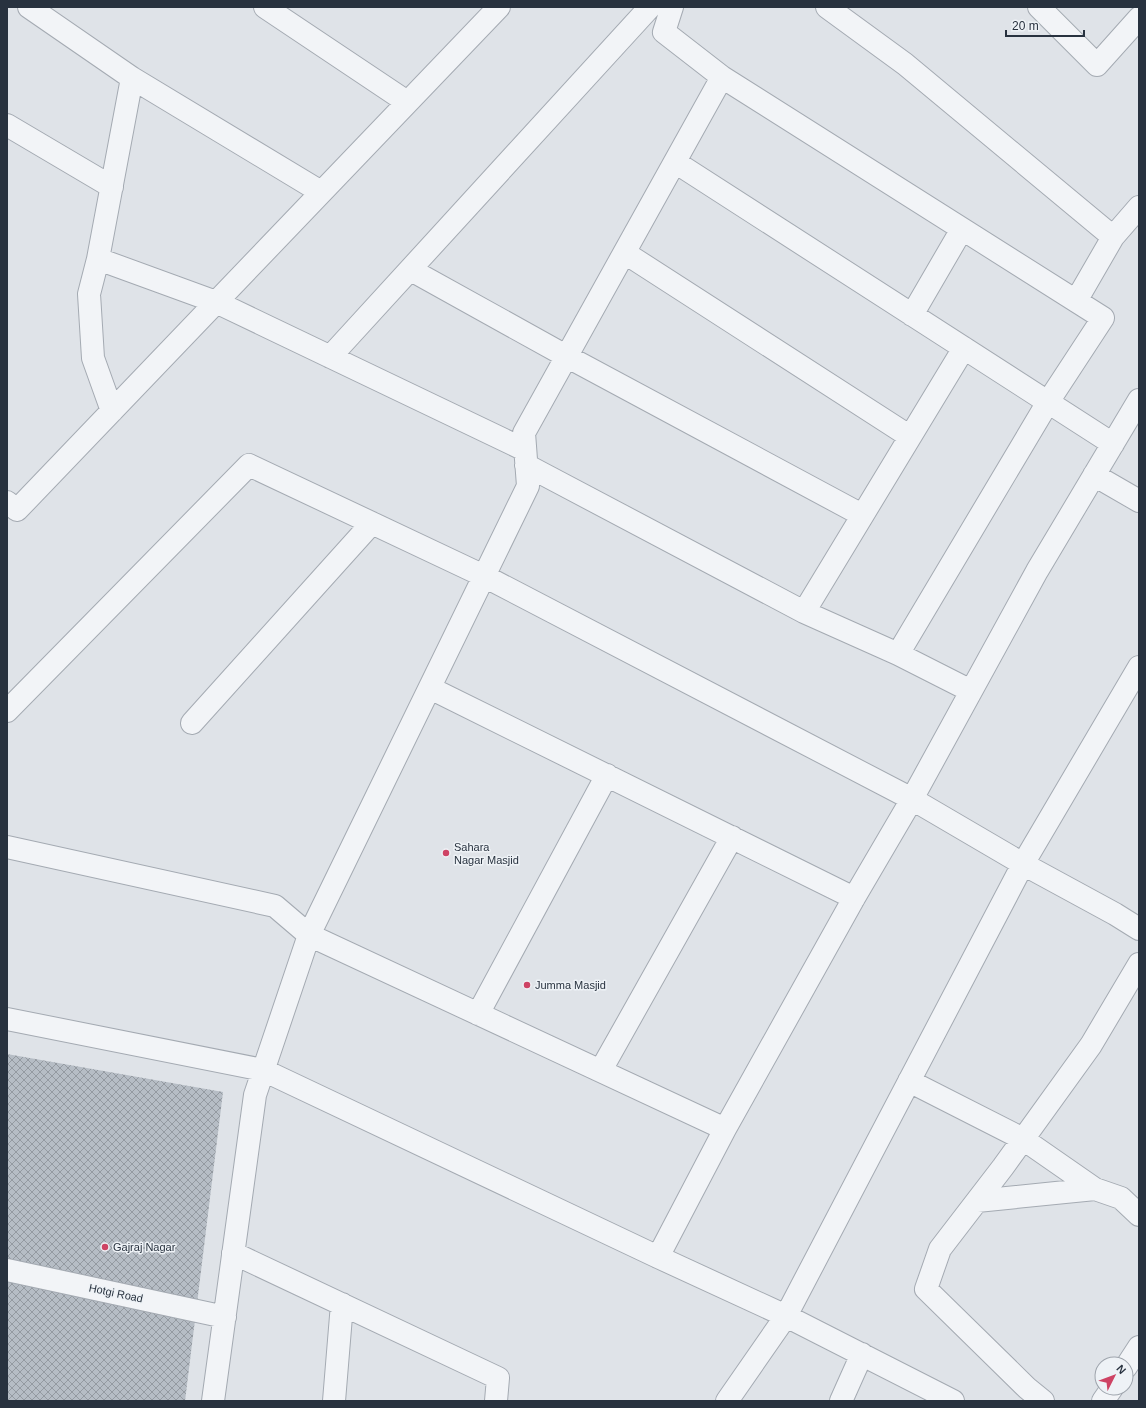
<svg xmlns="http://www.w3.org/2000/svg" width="1146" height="1408" viewBox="0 0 1146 1408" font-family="Arial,sans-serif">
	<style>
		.building { fill: url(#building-cross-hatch) }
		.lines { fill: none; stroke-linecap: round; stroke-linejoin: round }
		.street-casing { stroke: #a4aab2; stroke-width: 24 }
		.street { stroke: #f2f4f7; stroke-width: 22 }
		.poi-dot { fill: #ce4364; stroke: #eef2f6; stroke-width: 1.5 }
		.labels { text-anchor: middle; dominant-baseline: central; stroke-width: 3; stroke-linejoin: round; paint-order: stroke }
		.poi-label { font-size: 11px; fill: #28323f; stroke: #eef2f6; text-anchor: start }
		.street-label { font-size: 11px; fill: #28323f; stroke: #eef2f6 }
	</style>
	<defs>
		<pattern id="building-cross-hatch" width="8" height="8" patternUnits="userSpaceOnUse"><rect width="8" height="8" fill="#b6bdc5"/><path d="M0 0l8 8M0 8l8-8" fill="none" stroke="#949aa1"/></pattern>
	</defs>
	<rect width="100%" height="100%" fill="#dfe3e8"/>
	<path class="building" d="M7,1054L223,1092L185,1401H7Z"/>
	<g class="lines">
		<defs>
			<path id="street" d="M29,7L132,78L321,192
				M265,7L407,102
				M827,7L905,64L1113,237
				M1039,7L1097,65L1139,18
				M722,77L1103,318L1048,402L898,654
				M7,125L112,187
				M675,162L1113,444
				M625,253L909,436
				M98,259L216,302L525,450
				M411,270L566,356L862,515
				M1076,301L1113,237L1139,207
				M912,315L962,229
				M330,357L650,7
				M112,411L93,358L89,294L98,259L132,78
				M526,465L804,612L964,348
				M1094,475L1139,501
				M7,502L17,510L499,7
				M804,612L898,654L971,691
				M430,688L854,898
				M7,711L249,465L484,576L912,799L1023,864L1115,914L1139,929
				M192,723L372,523
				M7,847L275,906L309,935L725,1129
				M478,1014L607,775
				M7,1019L263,1070L658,1257L786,1316L953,1401
				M601,1070L732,837
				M909,1081L1023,1139L1095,1189
				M977,1201L1095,1189L1121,1198L1139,1215
				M233,1253L498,1378L496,1401
				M658,1257L725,1129L854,898L912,799L1037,571L1139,400
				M7,1270L225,1317
				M1126,1367L1139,1347
				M213,1401L255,1095L309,935L528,486L524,433L722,77L664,32L672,7
				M334,1401L342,1304
				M727,1401L786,1316L1023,864L1139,667
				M841,1401L862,1354
				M1043,1401L1027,1388L926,1289L940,1249L1003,1167L1091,1045L1139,964
				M1103,1401L1112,1388"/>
		</defs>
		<use href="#street" class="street-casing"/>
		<use href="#street" class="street"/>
	</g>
	<g class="poi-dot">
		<circle cx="446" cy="853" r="4"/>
		<circle cx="527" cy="985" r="4"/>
		<circle cx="105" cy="1247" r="4"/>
	</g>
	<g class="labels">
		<g class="poi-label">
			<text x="454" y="847">Sahara<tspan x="454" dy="13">Nagar Masjid</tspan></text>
			<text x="535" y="985">Jumma Masjid</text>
			<text x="113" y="1247">Gajraj Nagar</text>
		</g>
		<g class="street-label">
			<text transform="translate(116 1293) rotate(12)">Hotgi Road</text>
		</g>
	</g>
	<rect width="1146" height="1408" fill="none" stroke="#28323f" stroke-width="16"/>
	<g transform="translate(1114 1376) rotate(48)"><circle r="19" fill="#eef2f6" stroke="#9fa5ad"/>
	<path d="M0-3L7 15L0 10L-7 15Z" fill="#ce4364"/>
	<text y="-6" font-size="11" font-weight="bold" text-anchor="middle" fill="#28323f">N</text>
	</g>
	<path d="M1006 30v6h78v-6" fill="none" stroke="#28323f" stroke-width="2"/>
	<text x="1012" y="30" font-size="12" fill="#28323f" stroke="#eef2f6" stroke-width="3" paint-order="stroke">20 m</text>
</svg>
